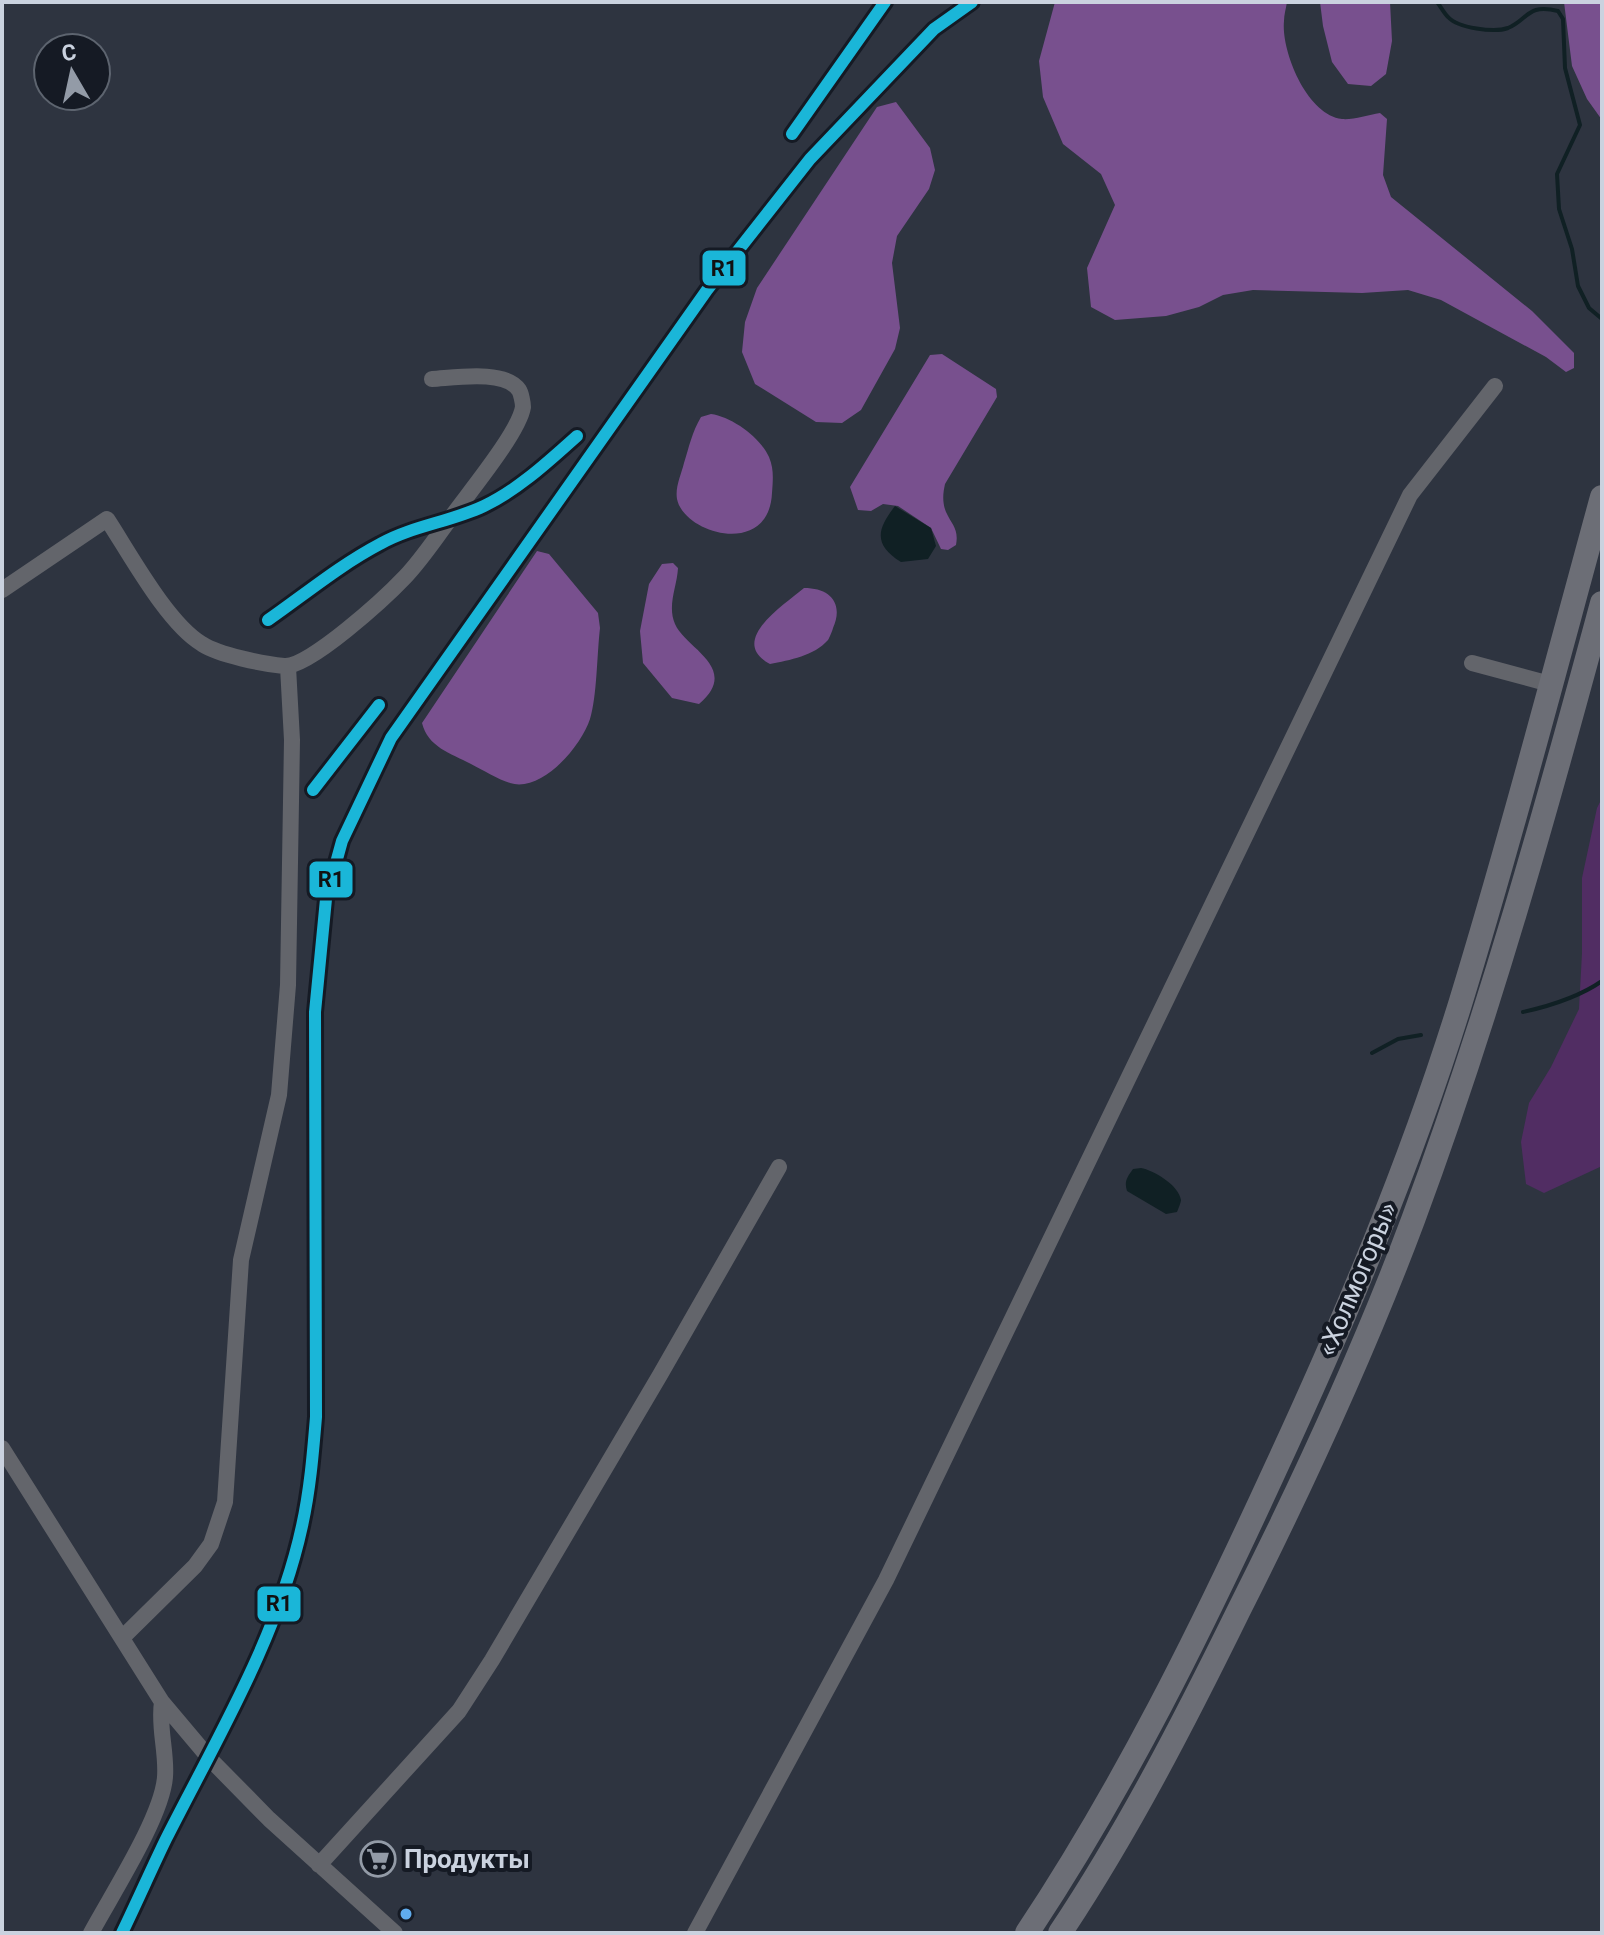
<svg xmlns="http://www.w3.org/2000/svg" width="1604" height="1935" viewBox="0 0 1604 1935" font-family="Roboto,sans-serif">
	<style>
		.green { fill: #512d63 }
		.forest { fill: #78508e }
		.water { fill: #102024 }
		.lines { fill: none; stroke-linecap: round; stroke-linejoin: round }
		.stream { stroke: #102024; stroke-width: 4 }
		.minor { stroke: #63656b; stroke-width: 16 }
		.highway { stroke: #6c6e76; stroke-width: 24 }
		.rail-1-casing { stroke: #151a24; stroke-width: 18 }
		.rail-1 { stroke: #1ab6d8; stroke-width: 12 }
		.bus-dot { fill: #60acee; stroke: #151a24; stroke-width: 3 }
		.labels { text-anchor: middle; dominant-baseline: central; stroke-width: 8; stroke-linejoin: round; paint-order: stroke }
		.street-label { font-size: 26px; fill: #cad2df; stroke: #151a24 }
		.poi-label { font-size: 26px; font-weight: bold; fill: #cad2df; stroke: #151a24; text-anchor: start }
		.line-badge { stroke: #151a24; stroke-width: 3 }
		.pale-badge-label { font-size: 22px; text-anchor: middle; font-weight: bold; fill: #111 }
	</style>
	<rect width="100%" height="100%" fill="#2e3440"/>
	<path class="green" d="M1602,798V1166L1544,1193L1526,1184L1521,1142L1529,1103L1551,1067L1579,1009L1582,953V878L1597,808Z"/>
	<path class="forest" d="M1055,2H1287C1286,8 1284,15 1284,21C1281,51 1307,115 1342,119C1353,120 1368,115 1380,113L1387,119L1383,175L1391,197L1532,311L1574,353V368L1566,372L1546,357L1441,300L1408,290L1362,293L1253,290L1223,295L1199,307L1166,316L1115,320L1091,307L1087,268L1115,205L1101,174L1063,144L1043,97L1039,61Z
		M1320,2H1390L1392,41L1386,74L1371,86L1348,84L1332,62L1323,26Z
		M1564,2H1602V120L1587,99L1572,66Z
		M896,102L930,148L935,170L929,189L897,236L892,263L900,328L895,349L861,410L842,423L816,422L755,384L742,352L745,322L757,288L877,107Z
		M942,354L996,389L997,397L945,484C943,493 942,502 946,512C952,525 959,529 956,545L948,550L941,549L931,528L898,506L883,504L871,511L858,510L850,487L930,355Z
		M711,414C732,417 760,437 769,457C774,469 773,479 772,493C769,558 684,534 677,499C675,487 681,475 684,463C689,447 692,432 701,417Z
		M537,551L549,554L598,613L600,628C597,653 597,697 590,719C581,747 541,793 510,783C497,779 483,770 471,764C450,753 428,747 422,723Z
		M673,563L678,568C677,587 667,605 675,624C686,649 741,668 699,704L672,698L643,663L640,631L649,584L662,564Z
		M804,588C830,588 844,603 833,628C833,629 829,639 828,640C814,656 790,660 770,664C727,641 784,605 804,588Z"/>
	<path class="water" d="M895,506L931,528L936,546L928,559L901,562C872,544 878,528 895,506Z
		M1141,1168C1153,1170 1179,1185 1181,1200C1181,1202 1178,1210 1177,1212L1166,1214L1127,1191C1124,1182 1127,1177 1133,1169Z"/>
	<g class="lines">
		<path class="stream" d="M1437,2C1441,7 1444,13 1448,17C1458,28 1494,33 1508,28C1528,20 1527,3 1558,11L1563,19L1565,68L1580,125L1557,174L1559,209L1572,249L1578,286L1589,308L1602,319
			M1523,1012C1550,1006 1579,997 1602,981
			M1372,1053L1398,1039L1421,1035"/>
		<path class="minor" d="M2,590L107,519C130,554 167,623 202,644C219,655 263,664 284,666C309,668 386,597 405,577C422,559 435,539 450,519C466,496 519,433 523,407C523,403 521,393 519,390C505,369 453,378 432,379
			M1472,663L1550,684
			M2,1448L162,1702L210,1759L269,1819L395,1933
			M122,1638L195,1566L211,1544L225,1502L241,1260L279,1095L288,985L292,740L288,667
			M319,1865L459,1711L492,1660L660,1375L779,1167
			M91,1933C112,1894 162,1817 165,1777C167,1752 158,1727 162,1702
			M695,1933L886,1580L1410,495L1495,386"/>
		<path class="highway" d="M1027,1933C1124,1787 1201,1631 1274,1472C1345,1319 1411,1163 1461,1001C1512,834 1556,665 1602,497
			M1060,1933C1128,1831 1185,1720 1239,1610C1302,1485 1364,1351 1413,1220C1488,1018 1546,811 1602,603"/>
		<defs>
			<path id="rail-1" d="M792,134L885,2
				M268,620C304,595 340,565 380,544C412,526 450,522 484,506C519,489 548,462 577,436
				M313,790L379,705
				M122,1933C137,1902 151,1870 166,1839C217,1738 278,1637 302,1526C310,1490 313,1453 316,1417L315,1012L326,899L342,841L391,738L707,290L810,159L934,29L972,2"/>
		</defs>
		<use href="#rail-1" class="rail-1-casing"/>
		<use href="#rail-1" class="rail-1"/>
	</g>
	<defs>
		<symbol id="supermarket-ring" viewBox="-11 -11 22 22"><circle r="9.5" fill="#151a24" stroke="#939ba7" stroke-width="1.5"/><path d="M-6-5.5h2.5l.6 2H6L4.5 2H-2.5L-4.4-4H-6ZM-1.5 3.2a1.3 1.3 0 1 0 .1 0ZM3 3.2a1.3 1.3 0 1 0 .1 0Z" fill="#939ba7"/></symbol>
	</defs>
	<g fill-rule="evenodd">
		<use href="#supermarket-ring" x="358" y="1839" width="40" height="40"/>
	</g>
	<circle class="bus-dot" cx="406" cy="1914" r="7"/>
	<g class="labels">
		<g class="street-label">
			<text transform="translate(1357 1279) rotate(-67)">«Холмогоры»</text>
		</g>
		<g class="poi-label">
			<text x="404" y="1859">Продукты</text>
		</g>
	</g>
	<g class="line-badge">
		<rect x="701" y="249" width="46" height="38" rx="8" fill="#1ab6d8"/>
		<rect x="308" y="860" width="46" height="39" rx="8" fill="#1ab6d8"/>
		<rect x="256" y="1585" width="46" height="38" rx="8" fill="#1ab6d8"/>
	</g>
	<g class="pale-badge-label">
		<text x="724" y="276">R1</text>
		<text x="331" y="887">R1</text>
		<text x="279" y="1611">R1</text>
	</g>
	<rect width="1604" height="1935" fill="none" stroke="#cad2df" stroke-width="8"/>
	<g transform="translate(72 72) rotate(351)"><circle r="38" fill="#151a24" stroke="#5d646f" stroke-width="2"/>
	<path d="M0-6L14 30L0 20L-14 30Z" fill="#939ba7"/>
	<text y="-12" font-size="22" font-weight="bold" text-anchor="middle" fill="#cad2df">С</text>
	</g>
</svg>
